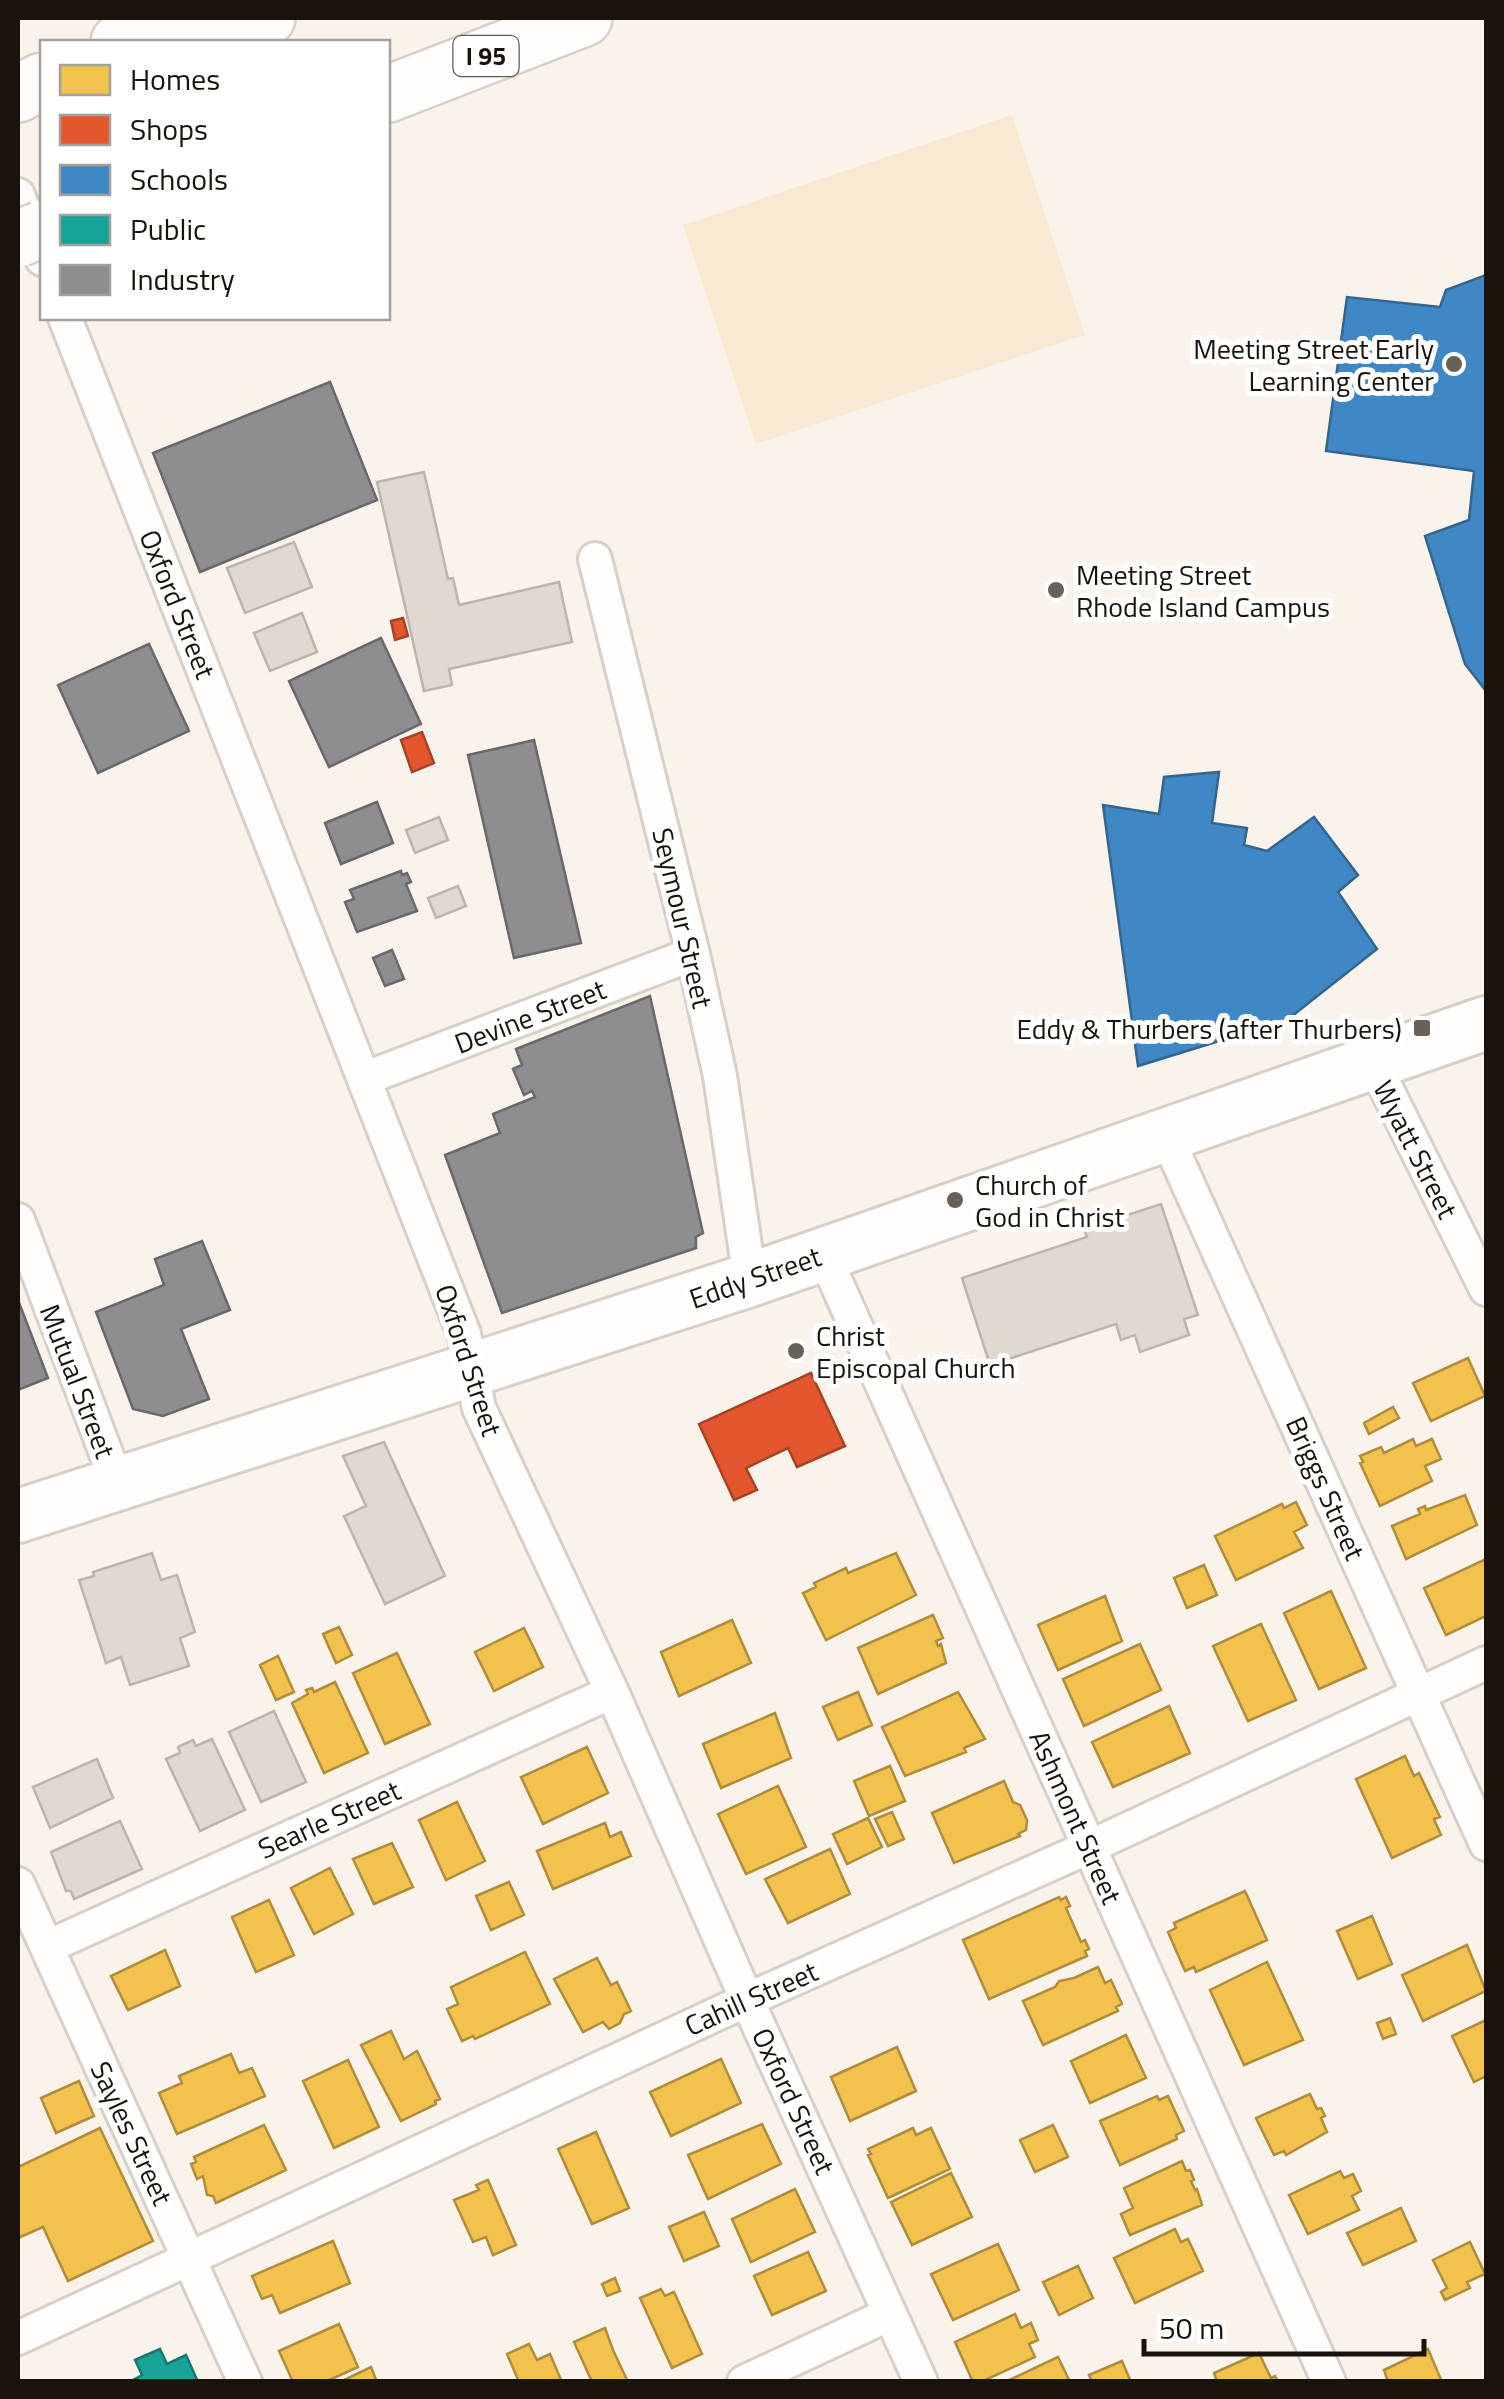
<svg xmlns="http://www.w3.org/2000/svg" width="1504" height="2399" viewBox="0 0 1504 2399" font-family="'Titillium Web',sans-serif">
	<style>
		.green { fill: #f8e9d3 }
		.homes { fill: #f2c14e; stroke: #b18d3a; stroke-width: 2.5 }
		.shops { fill: #e4572e; stroke: #a74324; stroke-width: 2.5 }
		.schools { fill: #3f88c5; stroke: #34658d; stroke-width: 2.5 }
		.public { fill: #17a398; stroke: #18786e; stroke-width: 2.5 }
		.industry { fill: #8d8d92; stroke: #6a686a; stroke-width: 2.5 }
		.building { fill: #e0d9cf; stroke: #bbb5ad; stroke-width: 2.5 }
		.lines { fill: none; stroke-linecap: round; stroke-linejoin: round }
		.street-casing { stroke: #d6d0c7; stroke-width: 38 }
		.primary-casing { stroke: #d6d0c7; stroke-width: 58 }
		.highway-casing { stroke: #d6d0c7; stroke-width: 60 }
		.street { stroke: #fefdfc; stroke-width: 32 }
		.primary { stroke: #fefdfc; stroke-width: 52 }
		.highway { stroke: #fefdfc; stroke-width: 55 }
		.highway-bridge-casing { stroke: #d6d0c7; stroke-width: 60; stroke-linecap: butt }
		.highway-bridge { stroke: #fefdfc; stroke-width: 55 }
		.poi-dot { fill: #676159; stroke: #fff; stroke-width: 4 }
		.labels { text-anchor: middle; dominant-baseline: central; stroke-width: 10; stroke-linejoin: round; paint-order: stroke }
		.shield { fill: #fff; stroke: #5e5a54; stroke-width: 2.5 }
		.shield-label { font-size: 25px; font-weight: bold; fill: #19130b }
		.poi-label { font-size: 28px; fill: #19130b; stroke: #fff; text-anchor: start }
		.street-label { font-size: 28px; fill: #19130b; stroke: #fff }
	</style>
	<rect width="100%" height="100%" fill="#f9f3eb"/>
	<path class="green" d="M1012,115L1085,335L756,444L683,225Z"/>
	<path class="homes" d="M1468,1358L1485,1396L1431,1421L1413,1383Z
		M1393,1407L1399,1418L1369,1434L1364,1423Z
		M1413,1439L1416,1446L1432,1439L1441,1459L1425,1466L1432,1481L1380,1506L1360,1463L1363,1462L1360,1456L1381,1447L1384,1453Z
		M1465,1495L1477,1525L1406,1559L1392,1526L1420,1514L1418,1509L1425,1506L1426,1510Z
		M1296,1502L1307,1525L1294,1532L1303,1548L1236,1580L1215,1536L1282,1504L1284,1508Z
		M896,1553L916,1595L826,1640L803,1593L816,1587L814,1583L846,1568L848,1573Z
		M1486,1559V1616L1446,1635L1424,1588Z
		M1204,1565L1217,1595L1187,1608L1174,1578Z
		M1331,1591L1366,1668L1319,1689L1284,1613Z
		M1105,1596L1122,1641L1058,1670L1038,1625Z
		M933,1615L943,1638L936,1641L938,1646L941,1644L946,1663L878,1694L858,1648Z
		M732,1620L751,1663L679,1696L661,1652Z
		M1261,1624L1296,1700L1248,1721L1213,1646Z
		M339,1627L352,1655L336,1663L323,1634Z
		M524,1628L543,1667L494,1691L475,1652Z
		M1140,1644L1161,1690L1084,1726L1063,1679Z
		M397,1653L430,1724L385,1744L353,1673Z
		M278,1656L294,1692L276,1700L260,1665Z
		M335,1682L368,1753L324,1773L292,1703L308,1694L306,1690L312,1688L314,1692Z
		M858,1692L872,1725L838,1740L823,1707Z
		M958,1692L985,1739L964,1748L966,1752L905,1776L882,1727Z
		M1169,1706L1190,1753L1113,1787L1092,1742Z
		M775,1713L791,1758L721,1788L703,1744Z
		M587,1747L608,1793L543,1824L521,1777Z
		M1405,1756L1414,1776L1419,1773L1440,1817L1434,1819L1441,1835L1392,1858L1356,1779Z
		M890,1766L905,1801L869,1816L854,1781Z
		M1004,1781L1013,1802L1020,1805L1027,1820L1026,1830L1018,1834L1020,1836L954,1863L932,1813Z
		M778,1786L806,1847L746,1874L718,1814Z
		M457,1802L485,1861L446,1880L419,1820Z
		M892,1812L904,1839L888,1846L875,1819Z
		M868,1818L882,1847L847,1864L833,1834Z
		M605,1823L610,1837L621,1832L631,1856L553,1889L537,1851Z
		M392,1843L413,1887L374,1904L353,1859Z
		M830,1849L850,1894L788,1923L765,1879Z
		M330,1868L353,1914L314,1934L291,1888Z
		M509,1882L524,1915L491,1930L476,1896Z
		M1245,1891L1267,1940L1196,1972L1194,1967L1185,1971L1168,1932L1176,1928L1174,1923Z
		M1059,1897L1061,1900L1066,1897L1070,1906L1066,1908L1081,1942L1085,1940L1089,1949L1085,1951L1087,1956L989,1999L963,1940Z
		M269,1900L294,1955L256,1972L232,1917Z
		M1372,1916L1392,1964L1358,1979L1337,1931Z
		M1467,1945L1486,1991L1423,2021L1402,1975Z
		M165,1950L180,1986L128,2010L111,1976Z
		M525,1952L550,2004L475,2039L473,2036L462,2041L447,2009L458,2004L451,1987Z
		M597,1958L611,1985L617,1982L631,2011L624,2014L620,2023L609,2029L603,2022L583,2032L554,1979Z
		M1267,1962L1303,2040L1244,2065L1210,1990Z
		M1098,1967L1105,1983L1111,1980L1122,2004L1116,2007L1118,2011L1043,2045L1023,2001L1055,1987L1059,1981L1074,1978Z
		M1390,2018L1396,2034L1383,2039L1377,2023Z
		M1486,2020V2076L1474,2082L1452,2036Z
		M391,2031L404,2059L417,2051L440,2099L435,2101L436,2104L401,2121L361,2045Z
		M1126,2035L1146,2078L1090,2103L1071,2061Z
		M897,2047L916,2091L850,2121L831,2077Z
		M231,2054L239,2073L252,2068L265,2096L177,2134L159,2093L182,2083L179,2076Z
		M721,2059L741,2103L671,2136L650,2092Z
		M348,2060L379,2127L334,2148L303,2081Z
		M79,2081L94,2116L56,2133L41,2098Z
		M1310,2094L1317,2109L1321,2108L1325,2116L1321,2118L1327,2132L1286,2155L1284,2151L1274,2155L1256,2118Z
		M1157,2096L1159,2100L1168,2096L1184,2131L1176,2135L1177,2139L1120,2165L1100,2121Z
		M762,2124L781,2164L708,2199L688,2155Z
		M264,2125L286,2170L216,2203L213,2196L207,2195L203,2176L197,2179L191,2164L196,2162L194,2157Z
		M1053,2125L1068,2157L1035,2172L1020,2140Z
		M100,2128L153,2241L68,2281L43,2227L18,2238V2167Z
		M913,2128L916,2135L931,2128L950,2169L888,2198L868,2155L871,2154L868,2149Z
		M596,2132L629,2208L592,2224L558,2149Z
		M1182,2161L1186,2171L1190,2170L1194,2180L1191,2181L1195,2190L1197,2189L1202,2205L1130,2235L1121,2214L1133,2208L1124,2188Z
		M1340,2171L1344,2178L1353,2174L1361,2191L1352,2196L1359,2210L1308,2234L1289,2195Z
		M951,2173L972,2217L912,2245L891,2202Z
		M488,2180L516,2245L493,2255L486,2237L473,2242L454,2200L479,2190L476,2185Z
		M795,2189L815,2232L751,2262L732,2219Z
		M1401,2208L1416,2241L1363,2265L1347,2233Z
		M704,2212L719,2246L684,2261L669,2227Z
		M1175,2229L1181,2242L1188,2239L1203,2271L1135,2303L1114,2258Z
		M333,2241L350,2283L280,2313L272,2295L262,2299L252,2276Z
		M1470,2242L1485,2274L1467,2282L1470,2288L1445,2300L1441,2292L1447,2288L1433,2260Z
		M998,2244L1019,2290L953,2320L931,2274Z
		M808,2252L826,2291L772,2315L754,2276Z
		M1078,2266L1093,2298L1059,2315L1043,2282Z
		M615,2278L620,2291L607,2296L602,2284Z
		M661,2289L665,2296L674,2292L702,2354L672,2368L640,2298Z
		M1015,2314L1021,2328L1031,2323L1038,2340L1029,2344L1035,2357L981,2382H973L955,2342Z
		M339,2324L358,2367L325,2382H293L279,2351Z
		M605,2328L613,2350L628,2382H592L574,2342Z
		M529,2344L537,2360L550,2354L562,2382H519L507,2354Z
		M1428,2349L1442,2382H1388L1384,2370Z
		M1259,2353L1271,2378L1275,2376L1278,2382H1217L1214,2373Z
		M1058,2357L1070,2382H1005Z
		M1122,2361L1131,2382H1092L1089,2375Z
		M371,2367L377,2382H340Z"/>
	<path class="shops" d="M403,618L408,636L395,640L391,621Z
		M422,732L434,763L412,772L401,740Z
		M811,1373L845,1446L797,1467L788,1448L746,1468L757,1490L734,1500L699,1424Z"/>
	<path class="schools" d="M1486,275V691L1465,664L1425,536L1469,520L1474,471L1326,451L1347,297L1440,307L1446,290Z
		M1219,772L1212,823L1247,828L1244,845L1267,851L1314,817L1358,875L1338,892L1377,949L1287,1020L1138,1066L1103,805L1159,814L1164,777Z"/>
	<path class="public" d="M160,2349L167,2364L186,2355L198,2382H129L142,2375L135,2360Z"/>
	<path class="industry" d="M330,382L377,500L200,572L153,453Z
		M381,638L421,724L329,767L289,681Z
		M149,644L189,731L98,773L58,685Z
		M534,740L581,943L514,958L468,755Z
		M377,802L393,843L341,864L325,823Z
		M401,871L402,875L407,873L411,882L406,884L417,911L357,932L345,902L354,899L350,890Z
		M392,950L404,979L385,986L373,958Z
		M650,996L703,1233L696,1237V1248L502,1313L445,1155L500,1133L493,1114L535,1097L532,1091L524,1095L513,1069L522,1065L516,1049Z
		M202,1241L230,1310L181,1329L209,1399L163,1416L133,1409L96,1312L164,1285L155,1259Z
		M18,1300L48,1378L18,1390Z"/>
	<path class="building" d="M424,472L448,579L453,578L459,605L559,582L572,642L449,669L452,685L424,691L377,482Z
		M294,542L312,587L245,613L227,568Z
		M302,613L317,652L270,671L254,633Z
		M439,817L448,840L415,853L406,830Z
		M458,886L466,906L436,918L428,898Z
		M1161,1204L1198,1315L1184,1319L1189,1335L1140,1352L1135,1335L1121,1340L1116,1324L990,1365L962,1278L1087,1237L1084,1229Z
		M384,1442L445,1576L385,1604L344,1516L366,1506L343,1456Z
		M152,1553L161,1580L177,1575L195,1632L180,1638L189,1666L130,1685L121,1657L106,1663L79,1580L94,1576L93,1572Z
		M274,1711L306,1782L261,1802L229,1732Z
		M212,1739L245,1810L200,1831L166,1759L180,1753L178,1747L193,1740L196,1746Z
		M97,1759L113,1798L50,1828L33,1787Z
		M120,1821L142,1869L74,1899L71,1891H66L51,1852Z"/>
	<g class="lines">
		<defs>
			<path id="street" d="M18,195L42,259
				M65,318L464,1334L479,1408L612,1692L747,2000L921,2382
				M595,559L693,954L720,1076L750,1280
				M1373,1062L1486,1289
				M366,1078L693,954
				M1165,1133L1486,1844
				M18,1220L118,1485
				M823,1253L1329,2382
				M18,1884L245,2382
				M47,1947L612,1692
				M18,2338L747,2000L1089,1847L1486,1663
				M744,2382L890,2314"/>
			<path id="primary" d="M18,1516L750,1280L1486,1023"/>
			<path id="highway" d="M119,42L169,18
				M204,42L267,18
				M18,94L42,81
				M388,94L584,18"/>
		</defs>
		<use href="#street" class="street-casing"/>
		<use href="#primary" class="primary-casing"/>
		<use href="#highway" class="highway-casing"/>
		<use href="#street" class="street"/>
		<use href="#primary" class="primary"/>
		<use href="#highway" class="highway"/>
		<defs>
			<path id="highway-bridge" d="M18,239L42,229"/>
		</defs>
		<use href="#highway-bridge" class="highway-bridge-casing"/>
		<use href="#highway-bridge" class="highway-bridge"/>
	</g>
	<g class="poi-dot">
		<circle cx="1454" cy="364" r="10"/>
		<circle cx="1056" cy="590" r="10"/>
		<rect x="1412" y="1018" width="20" height="20" rx="5"/>
		<circle cx="955" cy="1200" r="10"/>
		<circle cx="796" cy="1351" r="10"/>
	</g>
	<g class="labels">
		<rect class="shield" x="453.5" y="36" width="65" height="40" rx="8"/>
		<g class="shield-label">
			<text x="486" y="56">I 95</text>
		</g>
		<g class="poi-label">
			<text x="1434" y="348" text-anchor="end">Meeting Street Early<tspan x="1434" dy="32">Learning Center</tspan></text>
			<text x="1076" y="574">Meeting Street<tspan x="1076" dy="32">Rhode Island Campus</tspan></text>
			<text x="1402" y="1028" text-anchor="end">Eddy &amp; Thurbers (after Thurbers)</text>
			<text x="975" y="1184">Church of<tspan x="975" dy="32">God in Christ</tspan></text>
			<text x="816" y="1335">Christ<tspan x="816" dy="32">Episcopal Church</tspan></text>
		</g>
		<g class="street-label">
			<text transform="translate(178 604) rotate(68)">Oxford Street</text>
			<text transform="translate(683 918) rotate(77)">Seymour Street</text>
			<text transform="translate(530 1016) rotate(-21)">Devine Street</text>
			<text transform="translate(1416 1149) rotate(63)">Wyatt Street</text>
			<text transform="translate(755 1277) rotate(-19)">Eddy Street</text>
			<text transform="translate(469 1360) rotate(72)">Oxford Street</text>
			<text transform="translate(78 1381) rotate(69)">Mutual Street</text>
			<text transform="translate(1326 1488) rotate(66)">Briggs Street</text>
			<text transform="translate(1076 1817) rotate(66)">Ashmont Street</text>
			<text transform="translate(329 1819) rotate(-24)">Searle Street</text>
			<text transform="translate(751 1998) rotate(-24)">Cahill Street</text>
			<text transform="translate(794 2101) rotate(65)">Oxford Street</text>
			<text transform="translate(132 2133) rotate(65)">Sayles Street</text>
		</g>
	</g>
	<rect width="1504" height="2399" fill="none" stroke="#19130b" stroke-width="40"/>
	<rect x="40" y="40" width="350" height="280" fill="#ffffff" stroke="#a3a19d" stroke-width="2.5"/>
	<rect x="60" y="65" width="50" height="30" fill="#f2c14e" stroke="#a3a19d" stroke-width="2.5"/>
	<text x="130" y="90" font-size="30" fill="#19130b">Homes</text>
	<rect x="60" y="115" width="50" height="30" fill="#e4572e" stroke="#a3a19d" stroke-width="2.5"/>
	<text x="130" y="140" font-size="30" fill="#19130b">Shops</text>
	<rect x="60" y="165" width="50" height="30" fill="#3f88c5" stroke="#a3a19d" stroke-width="2.5"/>
	<text x="130" y="190" font-size="30" fill="#19130b">Schools</text>
	<rect x="60" y="215" width="50" height="30" fill="#17a398" stroke="#a3a19d" stroke-width="2.5"/>
	<text x="130" y="240" font-size="30" fill="#19130b">Public</text>
	<rect x="60" y="265" width="50" height="30" fill="#8d8d92" stroke="#a3a19d" stroke-width="2.5"/>
	<text x="130" y="290" font-size="30" fill="#19130b">Industry</text>
	<path d="M1144 2339v15h280v-15" fill="none" stroke="#19130b" stroke-width="5"/>
	<text x="1159" y="2339" font-size="30" fill="#19130b" stroke="#ffffff" stroke-width="8" paint-order="stroke">50 m</text>
</svg>
